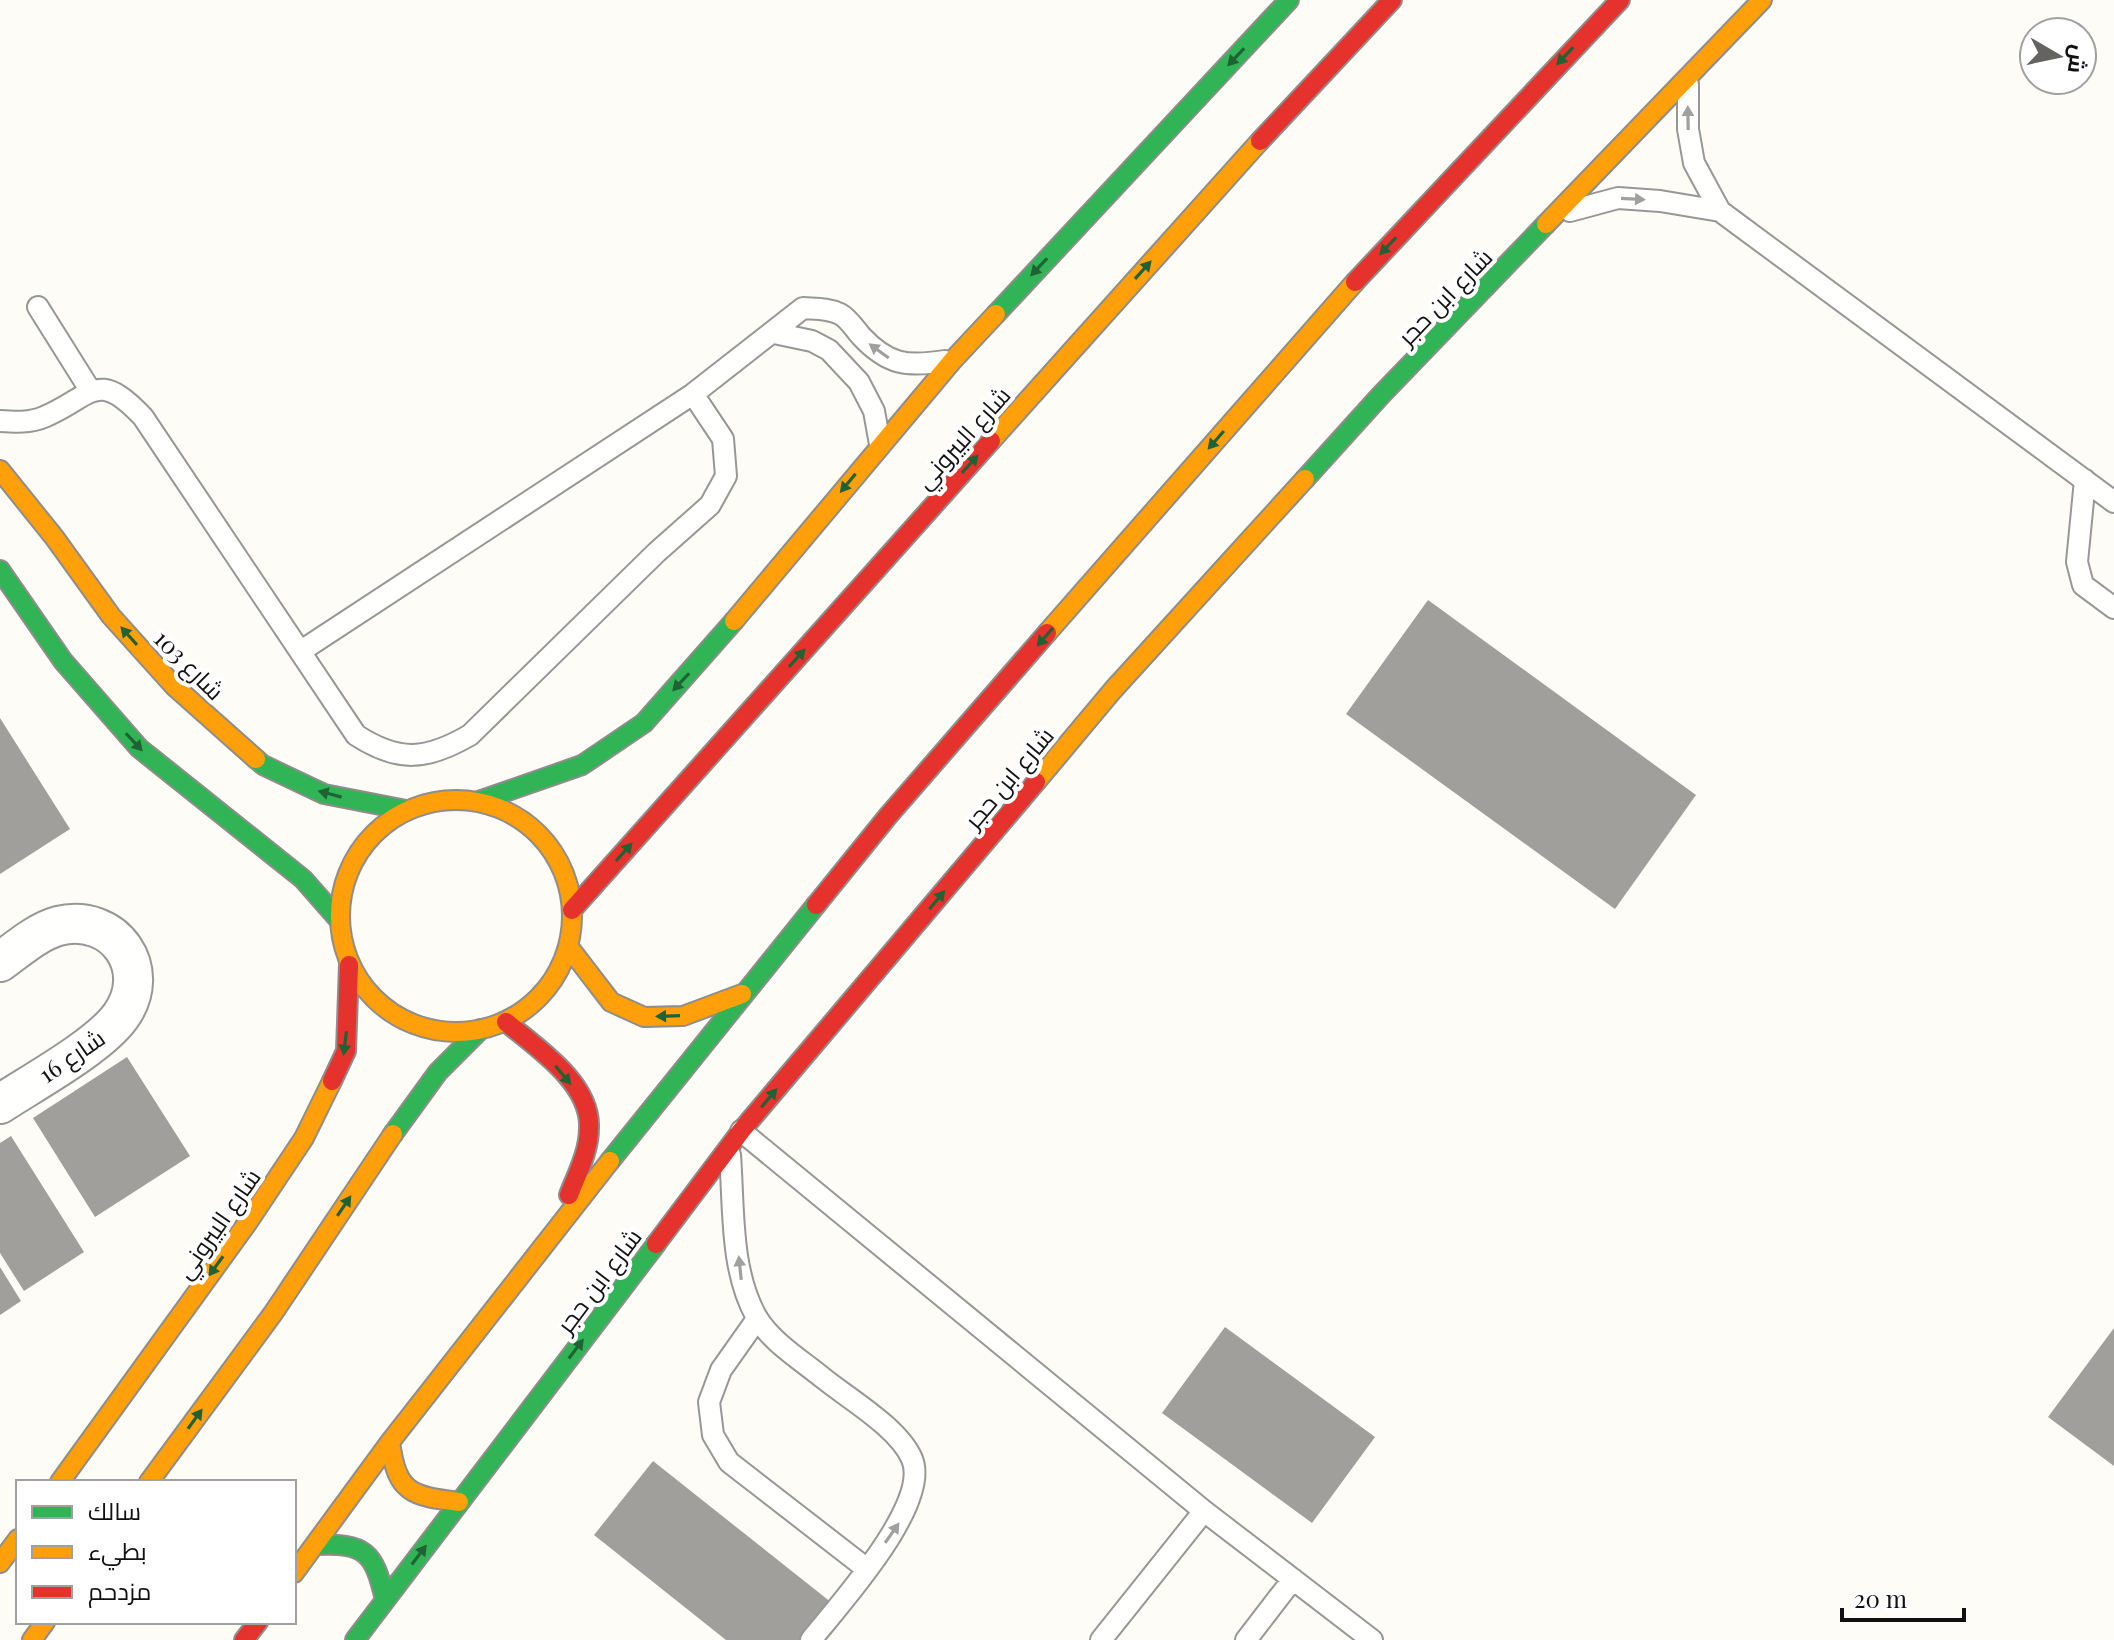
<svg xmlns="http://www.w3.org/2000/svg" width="2114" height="1640" viewBox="0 0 2114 1640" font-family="'Playfair Display',Cairo,serif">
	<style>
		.building { fill: #a19f9c }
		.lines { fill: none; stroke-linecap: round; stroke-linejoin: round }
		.lane-casing { stroke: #979795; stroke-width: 24 }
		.street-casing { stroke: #979795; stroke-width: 42 }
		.fast-casing { stroke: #8e8d8b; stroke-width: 22 }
		.slow-casing { stroke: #8e8d8b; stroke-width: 22 }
		.jam-casing { stroke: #8e8d8b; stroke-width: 22 }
		.lane { stroke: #fffffe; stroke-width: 20 }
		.street { stroke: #fffffe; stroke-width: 38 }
		.fast { stroke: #30b455; stroke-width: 18 }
		.slow { stroke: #ff9f0a; stroke-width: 18 }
		.jam { stroke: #e5322d; stroke-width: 18 }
		.oneway { fill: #206233 }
		.oneway2 { fill: #a0a09f }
		.labels { text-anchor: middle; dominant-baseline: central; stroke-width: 8; stroke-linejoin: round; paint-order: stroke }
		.street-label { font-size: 24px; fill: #111; stroke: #fff }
	</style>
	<rect width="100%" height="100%" fill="#fdfcf7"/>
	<path class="building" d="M1428,600L1696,795L1615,909L1346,714Z
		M0,718L70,829L0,874Z
		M127,1057L190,1156L95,1217L33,1118Z
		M11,1136L84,1252L24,1291L0,1253V1143Z
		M0,1267L21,1301L0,1315Z
		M1225,1327L1375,1437L1312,1523L1162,1413Z
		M2114,1328V1466L2048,1417Z
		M653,1461L832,1603L804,1640H726L594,1535Z"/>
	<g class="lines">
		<defs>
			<path id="lane" d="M1688,84V129L1694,163L1720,211L2114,502
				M1570,211L1618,198L1660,201L1720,211
				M38,307L90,390
				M774,333L812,341L829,350L859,382L874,411L880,444
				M0,421C15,422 30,423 44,417C92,397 96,367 143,417L356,735C399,763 427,760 470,735L657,552L710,505L726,476L723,439L693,394
				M2085,480L2077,562L2083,585L2114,608
				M301,651L693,394L803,308C815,309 828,308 840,314C848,318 855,329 861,336C888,365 907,367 945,361
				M741,1131L1204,1511L1372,1640
				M730,1155C734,1208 730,1269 756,1316C770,1341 801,1360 823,1378C849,1399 899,1428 912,1459C931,1504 839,1605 811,1640
				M757,1319L721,1370L709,1402L713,1435L729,1462L867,1569
				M1101,1640L1204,1511
				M1246,1640L1293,1579"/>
			<path id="street" d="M0,962C18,949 37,932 58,926C115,912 155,970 120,1017C98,1047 32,1083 0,1104"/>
			<path id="fast" d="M996,314L1289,0
				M1305,479L1381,395L1546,224
				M0,570L63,661L139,748L303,879L339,920
				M256,759L263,765L324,794L406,810
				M479,801L582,765L644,723L734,621
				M393,1134L438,1072L481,1029
				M610,1161L816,905
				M315,1545C365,1543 374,1551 385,1600
				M355,1640L656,1244"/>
			<path id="slow" d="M1546,224L1762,0
				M991,441L1260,141
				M0,470L54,537L111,616L174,686L256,759
				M734,621L953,360L996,314
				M1047,633L1355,282
				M1036,782L1113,690L1305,479
				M340 916a116 116 0 1 1 232 0a116 116 0 1 1-232 0Z
				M568,946L611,1002L644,1017L683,1016L742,994
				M390,1442C397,1493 411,1496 459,1502
				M60,1482L248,1222L304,1138L332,1081
				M149,1482L274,1312L393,1134
				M0,1563L18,1539
				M294,1573L390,1442L610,1161
				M32,1640L45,1622"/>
			<path id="jam" d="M1260,141L1392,0
				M1355,282L1620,0
				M816,905L888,816L1047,633
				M572,910L991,441
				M506,1022C537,1048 591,1083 589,1128C589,1152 577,1174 569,1195
				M332,1081L346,1051L349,965
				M656,1244L741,1131L1036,782
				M244,1640L258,1622"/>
		</defs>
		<use href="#lane" class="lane-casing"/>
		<use href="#street" class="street-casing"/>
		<use href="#fast" class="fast-casing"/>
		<use href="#slow" class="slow-casing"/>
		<use href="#jam" class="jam-casing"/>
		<use href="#lane" class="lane"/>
		<use href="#street" class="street"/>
		<use href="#fast" class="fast"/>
		<use href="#slow" class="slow"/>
		<use href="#jam" class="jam"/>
	</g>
	<defs><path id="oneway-solid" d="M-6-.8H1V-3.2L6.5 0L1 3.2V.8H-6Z" transform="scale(2)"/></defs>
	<g class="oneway">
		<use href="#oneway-solid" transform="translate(1565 56) rotate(133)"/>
		<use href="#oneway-solid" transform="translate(1236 57) rotate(133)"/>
		<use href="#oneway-solid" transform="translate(1388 246) rotate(133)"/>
		<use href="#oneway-solid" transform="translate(1039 267) rotate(133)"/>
		<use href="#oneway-solid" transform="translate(1143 270) rotate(-48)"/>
		<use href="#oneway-solid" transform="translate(1216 440) rotate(131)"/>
		<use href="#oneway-solid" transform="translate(970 464) rotate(-48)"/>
		<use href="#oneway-solid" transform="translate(848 483) rotate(129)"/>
		<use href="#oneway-solid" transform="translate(129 636) rotate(-132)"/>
		<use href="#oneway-solid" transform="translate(1045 637) rotate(131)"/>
		<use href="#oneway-solid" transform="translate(797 658) rotate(-48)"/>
		<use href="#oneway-solid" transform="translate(681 682) rotate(133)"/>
		<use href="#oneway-solid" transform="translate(134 742) rotate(47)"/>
		<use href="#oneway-solid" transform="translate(330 794) rotate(-165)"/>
		<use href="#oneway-solid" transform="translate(624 852) rotate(-48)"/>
		<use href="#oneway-solid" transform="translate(937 900) rotate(-50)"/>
		<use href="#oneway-solid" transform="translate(668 1016) rotate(178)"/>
		<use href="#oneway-solid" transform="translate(345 1043) rotate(97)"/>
		<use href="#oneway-solid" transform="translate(563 1075) rotate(50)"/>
		<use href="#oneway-solid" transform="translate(769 1098) rotate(-50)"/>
		<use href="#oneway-solid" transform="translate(344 1206) rotate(-56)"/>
		<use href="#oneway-solid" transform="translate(216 1266) rotate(126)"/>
		<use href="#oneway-solid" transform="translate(576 1349) rotate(-53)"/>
		<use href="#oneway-solid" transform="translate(195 1419) rotate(-54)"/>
		<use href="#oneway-solid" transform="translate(419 1555) rotate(-53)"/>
	</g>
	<g class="oneway2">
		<use href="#oneway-solid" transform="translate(1688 118) rotate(-91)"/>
		<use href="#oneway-solid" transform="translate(1633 199) rotate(3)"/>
		<use href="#oneway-solid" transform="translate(879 351) rotate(-144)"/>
		<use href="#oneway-solid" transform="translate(740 1268) rotate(-96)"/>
		<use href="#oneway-solid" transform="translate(892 1533) rotate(-55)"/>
	</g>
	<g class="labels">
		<g class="street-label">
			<text transform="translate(1444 296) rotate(-46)">شارع ابن حجر</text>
			<text transform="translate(962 437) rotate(-48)">شارع البيروني</text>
			<text transform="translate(190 664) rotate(45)">شارع 103</text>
			<text transform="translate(1008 777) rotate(-50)">شارع ابن حجر</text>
			<text transform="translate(71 1055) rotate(-35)">شارع 16</text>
			<text transform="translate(217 1223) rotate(-55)">شارع البيروني</text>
			<text transform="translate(598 1280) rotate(-53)">شارع ابن حجر</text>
		</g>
	</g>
	<rect x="16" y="1480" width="280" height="144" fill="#ffffff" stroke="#a0a0a0" stroke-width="2"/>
	<rect x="32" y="1506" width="40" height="12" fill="#30b455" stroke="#a0a0a0" stroke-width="2"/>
	<text x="88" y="1520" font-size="24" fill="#111111">سالك</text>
	<rect x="32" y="1546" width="40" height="12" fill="#ff9f0a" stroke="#a0a0a0" stroke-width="2"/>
	<text x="88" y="1560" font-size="24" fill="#111111">بطيء</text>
	<rect x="32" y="1586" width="40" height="12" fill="#e5322d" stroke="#a0a0a0" stroke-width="2"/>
	<text x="88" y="1600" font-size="24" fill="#111111">مزدحم</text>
	<g transform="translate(2058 56) rotate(99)"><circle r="38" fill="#ffffff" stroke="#a0a0a0" stroke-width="2"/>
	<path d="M0-6L14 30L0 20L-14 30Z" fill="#646362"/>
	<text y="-12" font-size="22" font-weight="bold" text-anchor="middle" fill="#111111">ش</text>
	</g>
	<path d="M1842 1608v12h122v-12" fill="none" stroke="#111111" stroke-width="4"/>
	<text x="1854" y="1608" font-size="24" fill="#111111" stroke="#ffffff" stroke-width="6" paint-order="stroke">20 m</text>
</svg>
